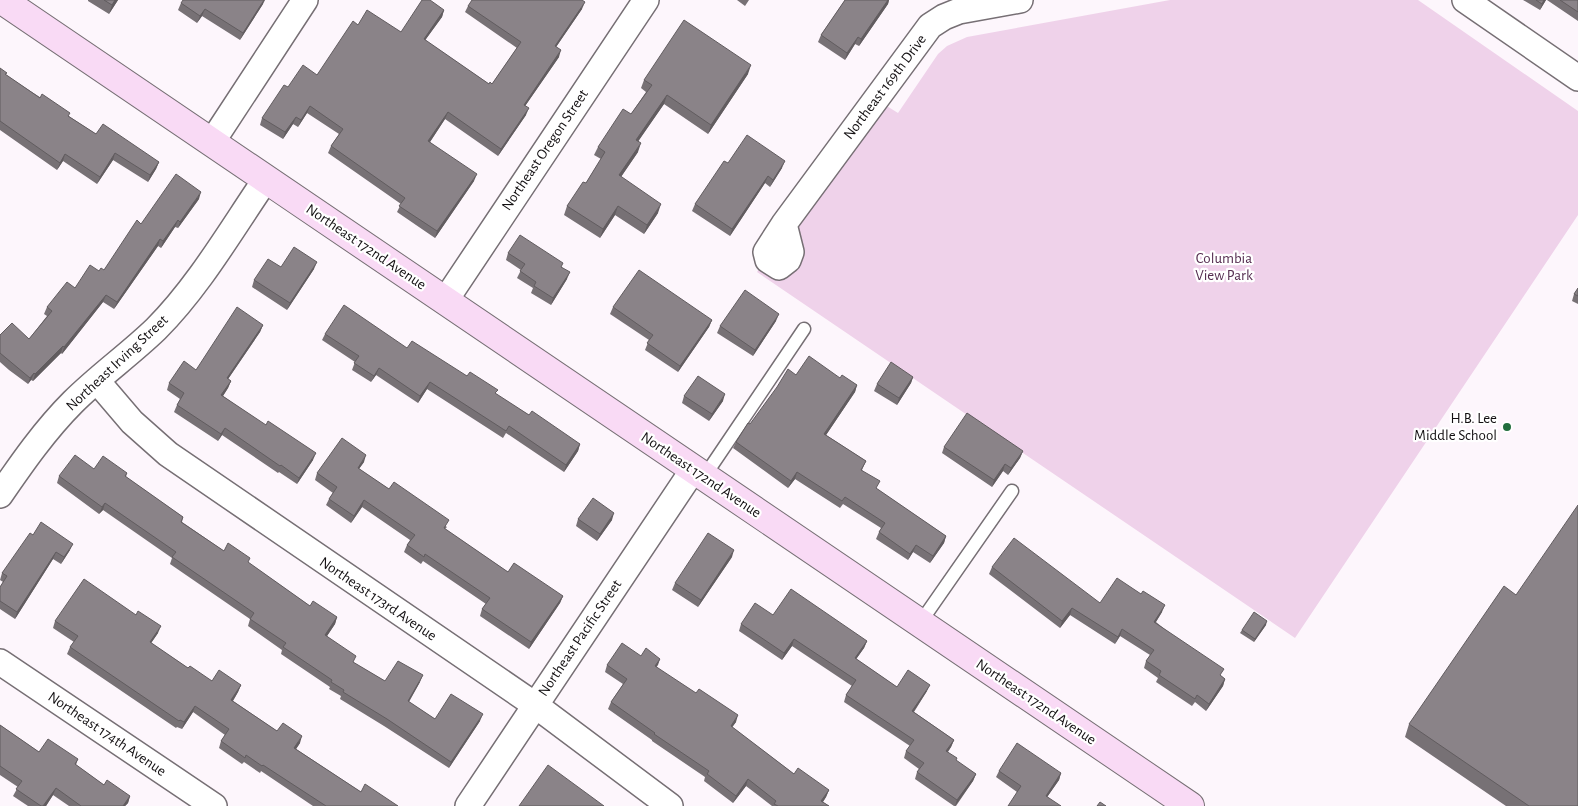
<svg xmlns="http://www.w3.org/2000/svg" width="1578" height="806" viewBox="0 0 1578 806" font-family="'Alegreya Sans',sans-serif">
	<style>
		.green { fill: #efd2ea }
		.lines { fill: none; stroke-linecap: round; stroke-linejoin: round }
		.lane-casing { stroke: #766f74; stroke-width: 15 }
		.street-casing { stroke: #766f74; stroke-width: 28 }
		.secondary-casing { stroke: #766f74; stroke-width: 30 }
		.lane { stroke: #fff; stroke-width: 12 }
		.street { stroke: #fff; stroke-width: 25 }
		.secondary { stroke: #f9daf5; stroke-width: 28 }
		.wall { fill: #777175 }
		.shaded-wall { fill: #615c5f }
		.building { fill: #8a8388; stroke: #615c5f }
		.poi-dot { fill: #226e3d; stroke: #fff; stroke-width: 2 }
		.labels { text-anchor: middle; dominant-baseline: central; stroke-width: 4.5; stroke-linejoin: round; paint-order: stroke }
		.street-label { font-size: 15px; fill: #131012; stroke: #fff }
		.park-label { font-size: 15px; fill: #552d50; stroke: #fff }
		.poi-label { font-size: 15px; fill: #131012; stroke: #fff; text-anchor: end }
	</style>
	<rect width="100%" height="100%" fill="#fdf6fc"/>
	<path class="green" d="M1170,0H1418L1578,111V215L1295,638L757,272L874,98L898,113L938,54L947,46L967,37Z"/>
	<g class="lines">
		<defs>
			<path id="lane" d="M704,477L804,329
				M920,623L1012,491"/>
			<path id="street" d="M1465,0L1578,78
				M212,142L305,0
				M784,224L791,252L788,260L779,267L768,260L766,252L784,224L930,26L944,17L959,11L1020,0
				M445,301L646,0
				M97,381L132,422L168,454L535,705L670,806
				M0,495C22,463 45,430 73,402C99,376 129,355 156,329C199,286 231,230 266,179
				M0,662L214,806
				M468,806L693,470"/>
			<path id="secondary" d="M2,0L1190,806"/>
		</defs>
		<use href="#lane" class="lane-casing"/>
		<use href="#street" class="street-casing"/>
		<use href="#secondary" class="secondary-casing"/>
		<use href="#lane" class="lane"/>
		<use href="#street" class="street"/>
		<use href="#secondary" class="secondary"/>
	</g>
	<path class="wall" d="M88,0H118L109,14L88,1Z
		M737,0H749L745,6Z
		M845,0H889L888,4L859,46L855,44L845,60L818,42L821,35Z
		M1523,0H1546L1540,10Z
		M1547,0H1578V21Z
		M181,3L263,4L240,40L202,16L197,23L178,10Z
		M468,6L582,9L556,47L559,57L525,106L526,115L498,156L445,119L430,142L474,181L435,238L397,212L401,204L328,153L331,146L339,134L307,113L298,127L293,124L283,139L260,125L262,118L317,75L358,25L401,32L444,10L442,17L425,40L489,84H492L517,48L465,12Z
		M0,68L6,75L96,134L159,162L156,169L148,182L113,160L97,184L63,161L57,170L0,130Z
		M748,74L708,134L664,104L638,141V152L621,177L658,213L644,234L615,215L600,238L564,215L567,206L586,183L601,159L594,155L598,147L631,114L646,92L641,88L644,80Z
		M728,163L782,168L770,187L765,183L730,236L692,211L695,204Z
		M199,199L178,228L175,227L161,248L158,246L114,309L103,302L62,354L61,353L33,381L31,380L28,384L9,370L0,362V335L29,339L47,316L44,314L47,307L99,271L104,270L141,224Z
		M508,253L562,267L567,279L551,305L531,293L533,288L517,278L521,270L506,260Z
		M281,267L314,269L287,310L252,287L254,280Z
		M1578,288V304L1572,301L1574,294Z
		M613,307L712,320L709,327L678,372L645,350L649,340L610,314Z
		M776,321L753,356L717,333L720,326Z
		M263,325L260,332L228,379L231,381L228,388L223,396L313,460L297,484L279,472L278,473L222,435L218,441L174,412L177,405L180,399L167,390L169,383L196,370Z
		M325,334L407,348L467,376L496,394L529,415L580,444L578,451L564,472L506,433L503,438L427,389L418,403L376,375L371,382L352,370L355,362L322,340Z
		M796,375L840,378L857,385L855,392L826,435L866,461L862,470L877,489L946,536L944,543L930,563L913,552L908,560L876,539L879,532L881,528L843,504L840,508L795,479L788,488L733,448L736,442L750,424Z
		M913,377L911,383L897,405L874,391L877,384Z
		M684,396L723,401L709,421L682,403Z
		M944,447L1023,451L1020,458L1008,475L1003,471L992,487L942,453Z
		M364,462L359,469L389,489L447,527L445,529L508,572L563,596L560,603L529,649L480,616L482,609L486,604L423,561L421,564L404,552L407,545L410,540L362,507L351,523L326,505L329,499L333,493L315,480L317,473Z
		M94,469L127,473L126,477L183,517L182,522L224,551L249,563L310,606L337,617L335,624L327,636L354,663L385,681L420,682L409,702L435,719L480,721L449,768L384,726L340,699L341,696L329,689L330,687L281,654L282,650L248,626L250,619L170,564L172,558L103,510L99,514L57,483L59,476Z
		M578,519L612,520L597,541L576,526Z
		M33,535L70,550L61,564L53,559L15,619L0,609V587L3,582L0,580L2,573Z
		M732,557L698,607L672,590L675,583Z
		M992,567L1100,603L1162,612L1156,622L1225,679L1223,686L1206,711L1195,702L1192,706L1156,682L1158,678L1144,668L1146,661L1150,655L1120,636L1115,644L1070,615L1060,628L989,574Z
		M773,615L867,641L864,648L856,659L897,687L927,691L914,712L954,740L951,747L948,752L956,761L976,774L973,781L956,806H954L915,779L917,772L919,769L904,758L906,751L910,746L844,702L846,695L852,686L792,646L782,660L739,631L741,624Z
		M55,621L158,633L151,643L188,668L212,681L241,685L238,692L233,701L277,731L300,743L296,749L361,792L398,806H313L261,771L260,773L244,762L242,764L219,748L221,741L225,735L193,712L182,729L177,727L176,728L67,654L70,647L74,642L53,628Z
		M1266,625L1254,642L1240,633L1242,630Z
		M641,656L660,659L656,667L736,722L732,727L794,774L829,790L826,797L823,802L829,806H772L746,786L733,803L704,781L705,777L652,741V740L608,709L611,702L623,684L605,672L607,665Z
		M1409,724L1578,806H1506L1405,737Z
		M0,725L39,752L78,759L76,765L104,785L130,796L128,803L125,806H69L53,795L46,806H28L13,796L18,787L0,775Z
		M999,771L1061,773L1059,780L1047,797L1017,792L996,777Z"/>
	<path class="shaded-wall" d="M115,0H118L109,14L112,5Z
		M264,0H265L263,4L240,40L243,33Z
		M888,0H889L888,4L859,46L861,39Z
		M1544,0H1546L1540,10L1542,4Z
		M585,2L582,9L552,53L555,46Z
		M205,9L202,16L197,23L200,16Z
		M444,10L442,17L421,46L424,39Z
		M858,37L855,44L845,60L847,53Z
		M561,50L559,57L521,112L524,105Z
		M751,65L748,74L708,134L711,125Z
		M667,95L664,104L633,149L636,140Z
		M310,106L307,113L298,127L301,120Z
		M529,108L526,115L498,156L501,149Z
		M448,112L445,119L426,148L428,141Z
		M296,117L293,124L283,139L285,132Z
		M641,143L638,152L616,184L619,175Z
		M115,153L113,160L97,184L100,177Z
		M65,154L63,161L57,170L60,163Z
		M785,161L782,168L770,187L773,180Z
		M159,162L156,169L148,182L150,175Z
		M477,174L474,181L435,238L437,231Z
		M768,176L765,183L730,236L732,229Z
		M201,192L199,199L178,228L180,222Z
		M661,204L658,213L644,234L647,225Z
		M618,206L615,215L600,238L603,229Z
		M178,220L175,227L161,248L163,241Z
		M160,239L158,246L114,309L117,302Z
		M317,262L314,269L287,310L290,303Z
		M570,272L567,279L551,305L553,298Z
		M106,295L103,302L62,354L64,347Z
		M779,314L776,321L753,356L755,350Z
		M712,320L709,327L678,372L680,366Z
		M263,325L260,332L224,385L227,378Z
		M63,346L61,353L33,381L35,374Z
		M379,368L376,375L371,382L374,376Z
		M34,373L31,380L28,384L30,378Z
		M913,377L911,383L897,405L899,398Z
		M231,381L228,388L219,402L221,395Z
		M430,382L427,389L418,403L420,396Z
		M857,385L855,392L822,441L824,434Z
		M725,394L723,401L709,421L712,414Z
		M225,428L222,435L218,441L221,434Z
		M580,444L578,451L564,472L566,465Z
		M1023,451L1020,458L1008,475L1011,468Z
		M316,453L313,460L297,484L299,478Z
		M366,455L364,462L355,474L358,468Z
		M1005,464L1003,471L992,487L994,480Z
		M797,472L795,479L788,488L791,481Z
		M364,500L362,507L351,523L354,516Z
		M105,503L103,510L99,514L102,507Z
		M614,513L612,520L597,541L600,534Z
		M946,536L944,543L930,563L933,556Z
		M73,544L70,550L61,564L64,557Z
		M916,545L913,552L908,560L910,554Z
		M734,550L732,557L698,607L701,600Z
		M56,552L53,559L15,619L17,612Z
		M563,596L560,603L529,649L531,642Z
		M1165,605L1162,612L1152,628L1154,622Z
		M1072,608L1070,615L1060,628L1062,621Z
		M337,617L335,624L323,642L325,635Z
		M1267,621L1266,625L1254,642L1255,639Z
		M161,626L158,633L147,649L150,642Z
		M1122,629L1120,636L1115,644L1118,637Z
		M794,639L792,646L782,660L784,653Z
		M867,641L864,648L852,665L855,658Z
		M660,659L658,665L652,673L655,666Z
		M423,675L420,682L405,708L408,701Z
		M1225,679L1223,686L1206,711L1209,704Z
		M241,685L238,692L229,707L231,700Z
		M930,685L927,691L910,717L912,711Z
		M195,706L193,712L182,729L184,722Z
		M483,714L480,721L449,768L451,762Z
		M738,715L736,722L728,733L731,726Z
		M302,736L300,743L292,755L294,748Z
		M954,740L951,747L943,758L946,751Z
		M1061,773L1059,780L1043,803L1046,796Z
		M976,774L973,781L955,806L957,800Z
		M748,779L746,786L733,803L736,796Z
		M56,788L53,795L46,806H43Z
		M829,790L826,797L820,806L821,801Z
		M130,796L128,803L125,806H123Z"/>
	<path class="building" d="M104,0H115L112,5Z
		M183,0H264L243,33L205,9L200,16L181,3Z
		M422,0H430L444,10L424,39L489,84L490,82L492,84L521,42L468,6L472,0H582L585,2L555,46L561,50L524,105L529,108L501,149L448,112L428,141L477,174L437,231L399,206L405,198L331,146L343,129L310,106L301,120L296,117L285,132L262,118L284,85L288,87L303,65L317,75L353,21L358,25L367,10L401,32Z
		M845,0H888L861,39L858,37L847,53L821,35Z
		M1536,0H1544L1542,4Z
		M1560,0H1578V12Z
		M684,20L751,65L711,125L667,95L636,140L641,143L619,175L661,204L647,225L618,206L603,229L567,206L583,182L586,183L605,152L598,147L623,109L631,114L652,85L644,80Z
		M0,68L7,73L5,74L40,98L42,94L70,113L68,116L96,134L103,124L159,162L150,175L115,153L100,177L65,154L60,163L0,121Z
		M747,135L785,161L773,180L768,176L732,229L695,204L724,161L728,163Z
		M176,174L201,192L180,222L178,220L163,241L160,239L117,302L106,295L64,347L63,346L35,374L34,373L30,378L0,353V335L12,323L29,339L52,311L47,307L67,282L75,288L90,265L99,271L101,268L104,270L137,220L141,224Z
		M520,235L563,263L561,267L570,272L553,298L534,286L536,282L520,271L525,264L508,253Z
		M294,247L317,262L290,303L254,280L268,259L281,267Z
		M639,270L712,320L680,366L647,343L653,335L613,307Z
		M1578,288V296L1574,294Z
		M745,290L779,314L755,350L720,326Z
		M344,305L407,348L412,341L467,376L470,372L498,390L495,393L529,415L532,411L580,444L566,465L509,426L506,431L430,382L420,396L379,368L374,376L354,363L359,356L325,334Z
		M237,307L263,325L227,378L231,381L221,395L266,425L268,421L316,453L299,478L281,465L280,466L225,428L221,434L177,405L184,393L169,383L184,361L196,370Z
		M809,356L840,378L842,375L857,385L824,434L866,461L861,470L880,481L876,488L946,536L933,556L916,545L910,554L879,532L885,523L845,497L842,501L797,472L791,481L736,442L748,423L750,424L777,387L788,369L796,375Z
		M891,362L913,377L899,398L877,384Z
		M698,376L725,394L712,414L684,396Z
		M967,413L1023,451L1011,468L1005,464L994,480L944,447Z
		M342,438L366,455L358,468L389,489L394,482L449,520L444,528L508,572L514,563L563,596L531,642L482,609L490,598L425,554L424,557L407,545L415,535L364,500L354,516L329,499L337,487L317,473Z
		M75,455L94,469L103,456L127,473L125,476L183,517L181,522L224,551L228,543L250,558L248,562L310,606L313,601L337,617L325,635L356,656L353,662L385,681L398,661L423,675L408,701L435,719L451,694L483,714L451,762L387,719L343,692L344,690L331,682L332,680L283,647L286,643L250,619L254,613L172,557L176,552L105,503L102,507L59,476Z
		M593,498L614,513L600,534L578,519Z
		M1578,505V806H1529L1409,724L1504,586L1516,595Z
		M41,522L73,544L64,557L56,552L17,612L0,601V587L7,576L2,573L30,533L33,535Z
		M708,533L734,550L701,600L675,583Z
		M1014,538L1100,603L1117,578L1141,594L1143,591L1165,605L1154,622L1224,669L1220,675L1225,679L1209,704L1197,695L1195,699L1159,675L1161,671L1146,661L1154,650L1122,629L1118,637L1072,608L1062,621L992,567Z
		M84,579L136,615L138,611L161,626L150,642L188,668L190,666L212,681L219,670L241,685L231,700L277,731L283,723L302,736L294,748L361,792L365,784L398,806H326L263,765L262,766L246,755L245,758L221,741L229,729L195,706L184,722L180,720L179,721L70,647L78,636L55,621Z
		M791,589L867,641L855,658L897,687L908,670L930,685L912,711L954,740L946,751L957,758L956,760L976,774L957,800L917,772L924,763L906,751L914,740L846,695L856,680L794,639L784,653L741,624L755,603L773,615Z
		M1254,612L1267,621L1255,639L1242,630Z
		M622,643L641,656L646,648L660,659L655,666L696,693L699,689L738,715L731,726L794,774L798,768L829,790L821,801L829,806H778L774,804L776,801L748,779L736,796L707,774L709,771L654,734L655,733L611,702L627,679L607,665Z
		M0,725L39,752L48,739L78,759L75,764L104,785L107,780L130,796L123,806H81L56,788L43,806H41L16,789L22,781L0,766Z
		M1017,743L1061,773L1046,796L1061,806H1008L1021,786L999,771Z
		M548,765L604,806H519Z
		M1100,802L1106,806H1097Z"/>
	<circle class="poi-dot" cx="1507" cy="427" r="5"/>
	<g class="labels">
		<g class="street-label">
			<text transform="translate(885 87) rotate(-53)">Northeast 169th Drive</text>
			<text transform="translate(545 150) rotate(-56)">Northeast Oregon Street</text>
			<text transform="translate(366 247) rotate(34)">Northeast 172nd Avenue</text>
			<text transform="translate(117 363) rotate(-43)">Northeast Irving Street</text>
			<text transform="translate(701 475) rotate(34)">Northeast 172nd Avenue</text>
			<text transform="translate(378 599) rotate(34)">Northeast 173rd Avenue</text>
			<text transform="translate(580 638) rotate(-56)">Northeast Pacific Street</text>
			<text transform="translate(1036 702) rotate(34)">Northeast 172nd Avenue</text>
			<text transform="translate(107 734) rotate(34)">Northeast 174th Avenue</text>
		</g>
		<g class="park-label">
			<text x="1224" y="258">Columbia<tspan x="1224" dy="17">View Park</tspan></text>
		</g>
		<g class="poi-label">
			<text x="1497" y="418">H.B. Lee<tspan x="1497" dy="17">Middle School</tspan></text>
		</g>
	</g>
</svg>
